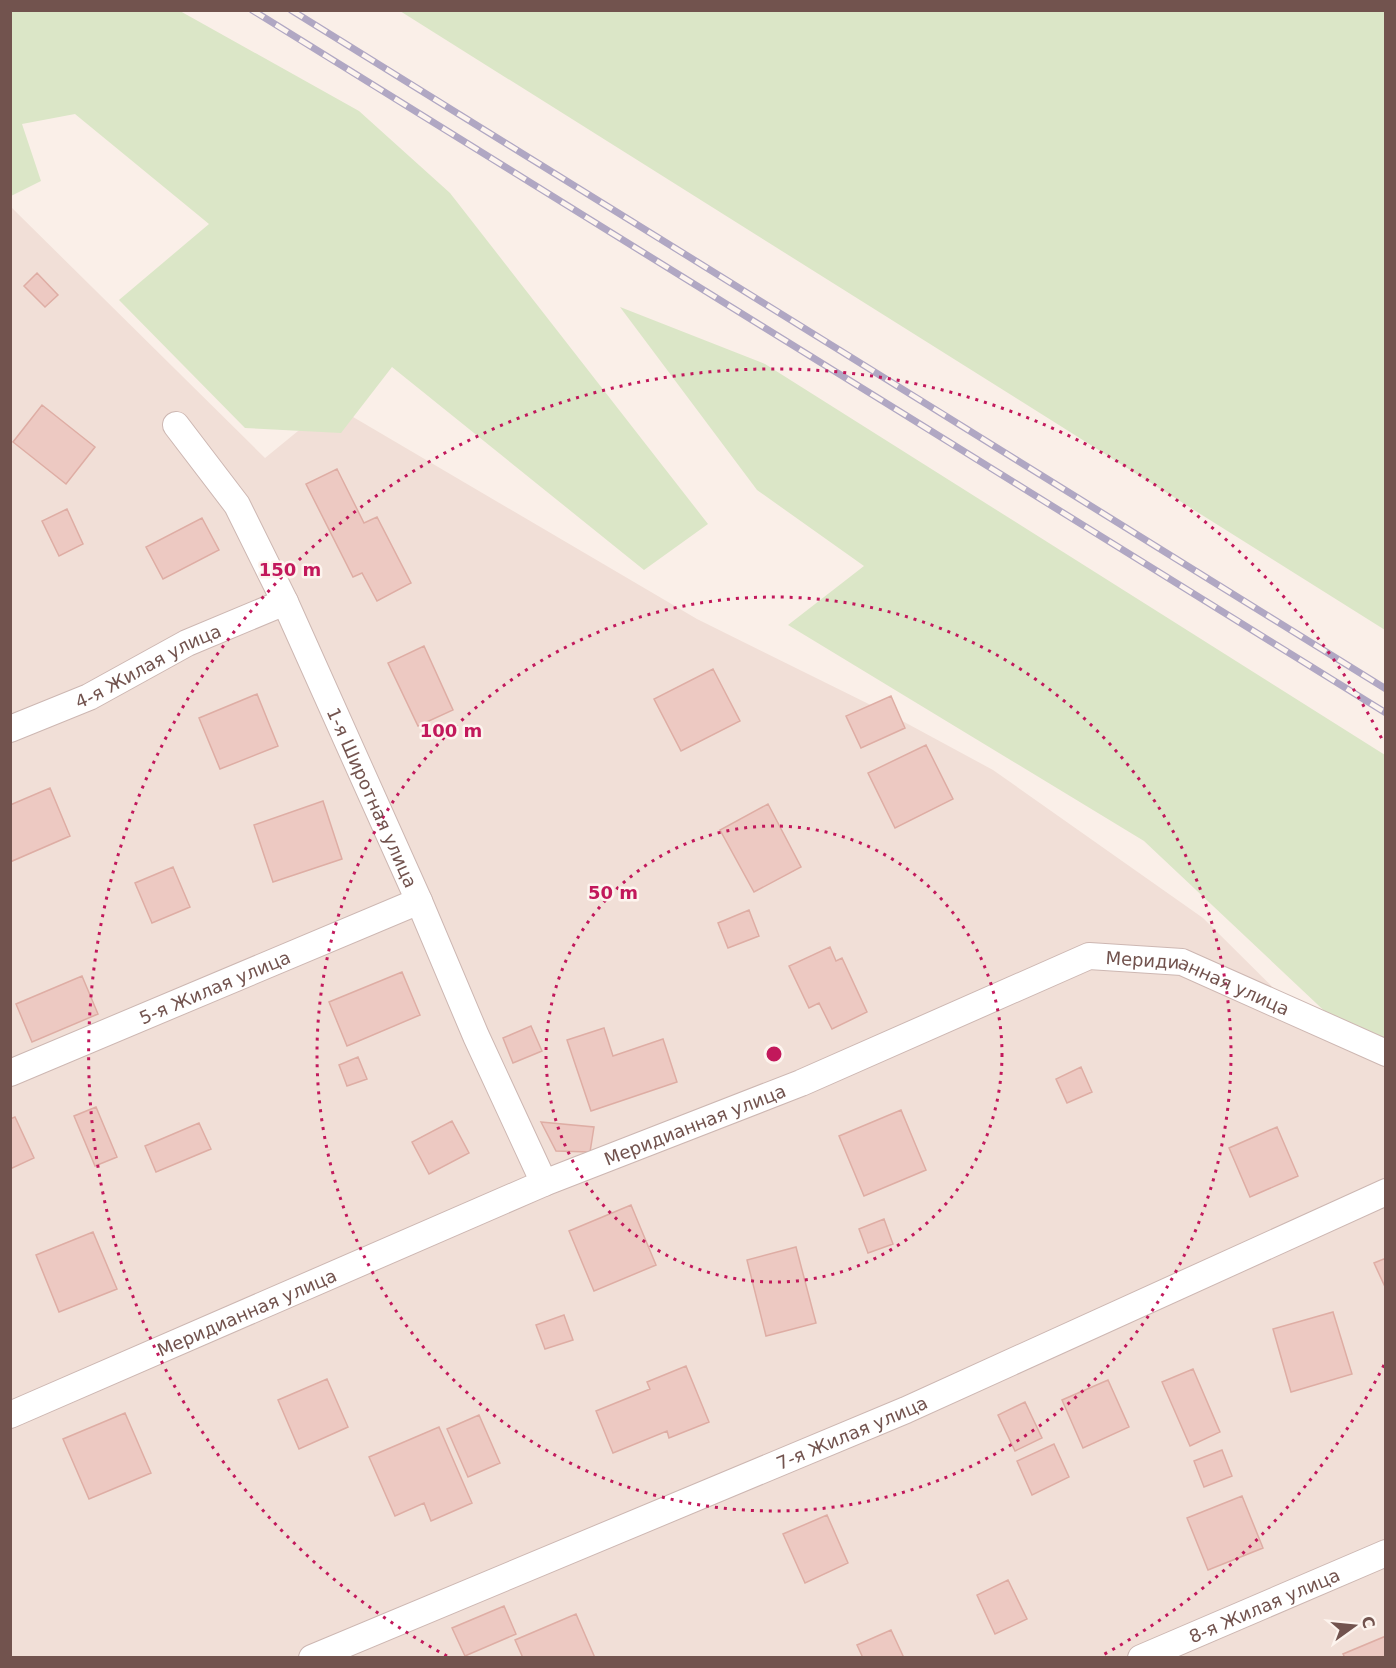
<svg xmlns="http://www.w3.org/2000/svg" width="1396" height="1668" viewBox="0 0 1396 1668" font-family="'DejaVu Sans',sans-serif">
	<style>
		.residential { fill: #f1dfd7 }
		.green { fill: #dbe6c7 }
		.building { fill: #edc9c2; stroke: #deada4; stroke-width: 1.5 }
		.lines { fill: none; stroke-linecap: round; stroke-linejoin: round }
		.street-casing { stroke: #cdb7b2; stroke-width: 28 }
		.street { stroke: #fff; stroke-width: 26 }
		.rail-casing { stroke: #b0a7c3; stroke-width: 7 }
		.rail { stroke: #fdf4ee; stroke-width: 4.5; stroke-dasharray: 14; stroke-linecap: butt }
		.ring { fill: none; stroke: #c2185b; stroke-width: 3; stroke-dasharray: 3 6 }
		.labels { text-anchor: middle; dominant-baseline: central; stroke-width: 5; stroke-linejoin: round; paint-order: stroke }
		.street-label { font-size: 18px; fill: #72534e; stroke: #fdf4ee }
		.centre { fill: #c2185b; stroke: #fdf4ee; stroke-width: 3 }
		.ring-label { font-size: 18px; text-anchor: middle; font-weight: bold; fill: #c2185b; stroke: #fdf4ee; stroke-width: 5; stroke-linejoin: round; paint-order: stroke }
	</style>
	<rect width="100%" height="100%" fill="#faefe8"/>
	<path class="residential" d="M10,206L265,458L331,404L697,619L895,717L993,770L1203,918L1319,1033L1385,1050V1657H11Z"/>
	<path class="green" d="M11,10L180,11L359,111L450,193L708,524L644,570L392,367L341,433L245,428L119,300L209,224L75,114L22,124L41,181L11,196Z
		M400,11H1385V630Z
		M620,307L765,364L1385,755V1038L1334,1020L1144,841L788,625L864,566L757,490Z"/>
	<path class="building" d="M37,273L58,295L45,307L24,286Z
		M42,405L95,447L66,484L13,442Z
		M337,469L364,523L377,517L411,583L377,601L362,573L353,577L306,484Z
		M67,509L83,544L59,556L42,521Z
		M202,518L219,550L163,579L146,547Z
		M424,646L453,710L418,726L388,663Z
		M713,669L740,721L681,751L654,699Z
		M257,694L278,746L220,769L199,718Z
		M891,696L905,728L861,748L846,716Z
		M926,745L953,799L895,828L868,773Z
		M50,788L70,836L10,862V805Z
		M323,801L342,859L273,882L254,825Z
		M768,804L801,867L754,892L720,830Z
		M173,867L190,907L152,923L135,883Z
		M749,910L759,936L728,948L718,923Z
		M830,947L836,961L842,958L867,1012L832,1029L819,1003L809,1008L789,966Z
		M402,972L420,1015L347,1046L329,1002Z
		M82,976L98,1014L32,1042L16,1004Z
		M531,1026L542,1051L513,1063L503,1038Z
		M604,1028L613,1056L663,1039L677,1082L591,1111L567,1040Z
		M358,1057L367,1079L347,1086L339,1065Z
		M1081,1067L1092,1092L1067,1103L1056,1079Z
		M96,1107L117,1157L95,1166L74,1116Z
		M901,1110L926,1170L864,1196L839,1136Z
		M15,1117L34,1158L10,1169V1119Z
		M452,1121L469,1153L429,1174L412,1142Z
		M541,1122L594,1127L590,1152L556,1151Z
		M199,1123L211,1149L156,1172L145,1146Z
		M1277,1127L1298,1176L1250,1197L1229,1148Z
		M631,1205L656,1265L594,1291L569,1231Z
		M884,1219L893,1244L868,1253L859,1229Z
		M93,1232L117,1289L59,1312L36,1255Z
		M796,1247L816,1323L766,1336L747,1260Z
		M1386,1258V1289L1374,1263Z
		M1333,1312L1352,1374L1291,1392L1273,1329Z
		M564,1315L573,1340L545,1349L536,1325Z
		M686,1366L709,1422L669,1438L667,1431L613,1453L596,1411L650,1389L647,1382Z
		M1193,1369L1220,1432L1190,1446L1162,1382Z
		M327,1379L348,1427L299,1449L278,1400Z
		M1108,1380L1129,1427L1083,1448L1062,1400Z
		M1025,1402L1042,1438L1015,1451L998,1415Z
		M125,1413L151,1473L89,1499L63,1439Z
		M479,1415L500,1463L468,1477L447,1429Z
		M439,1427L472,1503L431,1521L424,1503L395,1516L369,1457Z
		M1054,1444L1069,1477L1032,1495L1017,1461Z
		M1222,1450L1232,1476L1204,1487L1194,1461Z
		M1242,1496L1263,1548L1208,1570L1187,1518Z
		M827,1515L848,1563L805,1583L783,1534Z
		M1008,1580L1027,1619L995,1634L977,1595Z
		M504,1606L516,1634L465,1656L452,1628Z
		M576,1614L595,1658H523L515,1640Z
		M891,1630L904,1658H863L857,1645Z
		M1386,1636V1658H1345L1343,1654Z"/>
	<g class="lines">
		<defs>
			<g id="street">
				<path id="s1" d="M176,425L237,505L285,602L419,901L476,1036L544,1183"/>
				<path id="s2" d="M10,729L89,697L187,643L285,602"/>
				<path id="s3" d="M10,1073L419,901"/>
				<path id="s4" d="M10,1415L544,1183L801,1083L1089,956L1182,962L1386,1053"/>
				<path id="s5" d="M312,1658L906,1410L1386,1192"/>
				<path id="s6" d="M1141,1658L1386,1553"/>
			</g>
		</defs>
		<use href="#street" class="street-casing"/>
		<use href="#street" class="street"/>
		<defs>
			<path id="rail" d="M252,10L1386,713
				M291,10L1386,689"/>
		</defs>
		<use href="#rail" class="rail-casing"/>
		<use href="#rail" class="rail"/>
	</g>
	<g class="ring">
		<circle cx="774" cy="1054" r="228"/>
		<circle cx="774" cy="1054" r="457"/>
		<path d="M1384 1365A685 685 0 0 1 1101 1656M447 1656A685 685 0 1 1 1384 743"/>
	</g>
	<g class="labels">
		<g class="street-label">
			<text stroke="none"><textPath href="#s2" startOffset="152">4-я Жилая улица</textPath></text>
			<text stroke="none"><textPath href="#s1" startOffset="423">1-я Широтная улица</textPath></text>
			<text stroke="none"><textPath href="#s4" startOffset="1286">Меридианная улица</textPath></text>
			<text stroke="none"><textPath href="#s3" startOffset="222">5-я Жилая улица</textPath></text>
			<text stroke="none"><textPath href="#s4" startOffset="744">Меридианная улица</textPath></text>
			<text stroke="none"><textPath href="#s4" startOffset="258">Меридианная улица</textPath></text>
			<text stroke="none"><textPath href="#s5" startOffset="585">7-я Жилая улица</textPath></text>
			<text stroke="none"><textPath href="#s6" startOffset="134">8-я Жилая улица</textPath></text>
		</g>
	</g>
	<circle cx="774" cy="1054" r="9" class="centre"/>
	<g class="ring-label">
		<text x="290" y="576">150 m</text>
		<text x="451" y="737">100 m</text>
		<text x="613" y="899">50 m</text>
	</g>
	<rect width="1396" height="1668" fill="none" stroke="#72534e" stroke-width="24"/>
	<g transform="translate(1354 1626) rotate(75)" stroke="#fdf4ee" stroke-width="4.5" paint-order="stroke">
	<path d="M0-4.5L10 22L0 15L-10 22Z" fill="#72534e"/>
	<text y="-9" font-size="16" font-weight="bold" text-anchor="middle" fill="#72534e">С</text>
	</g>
</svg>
